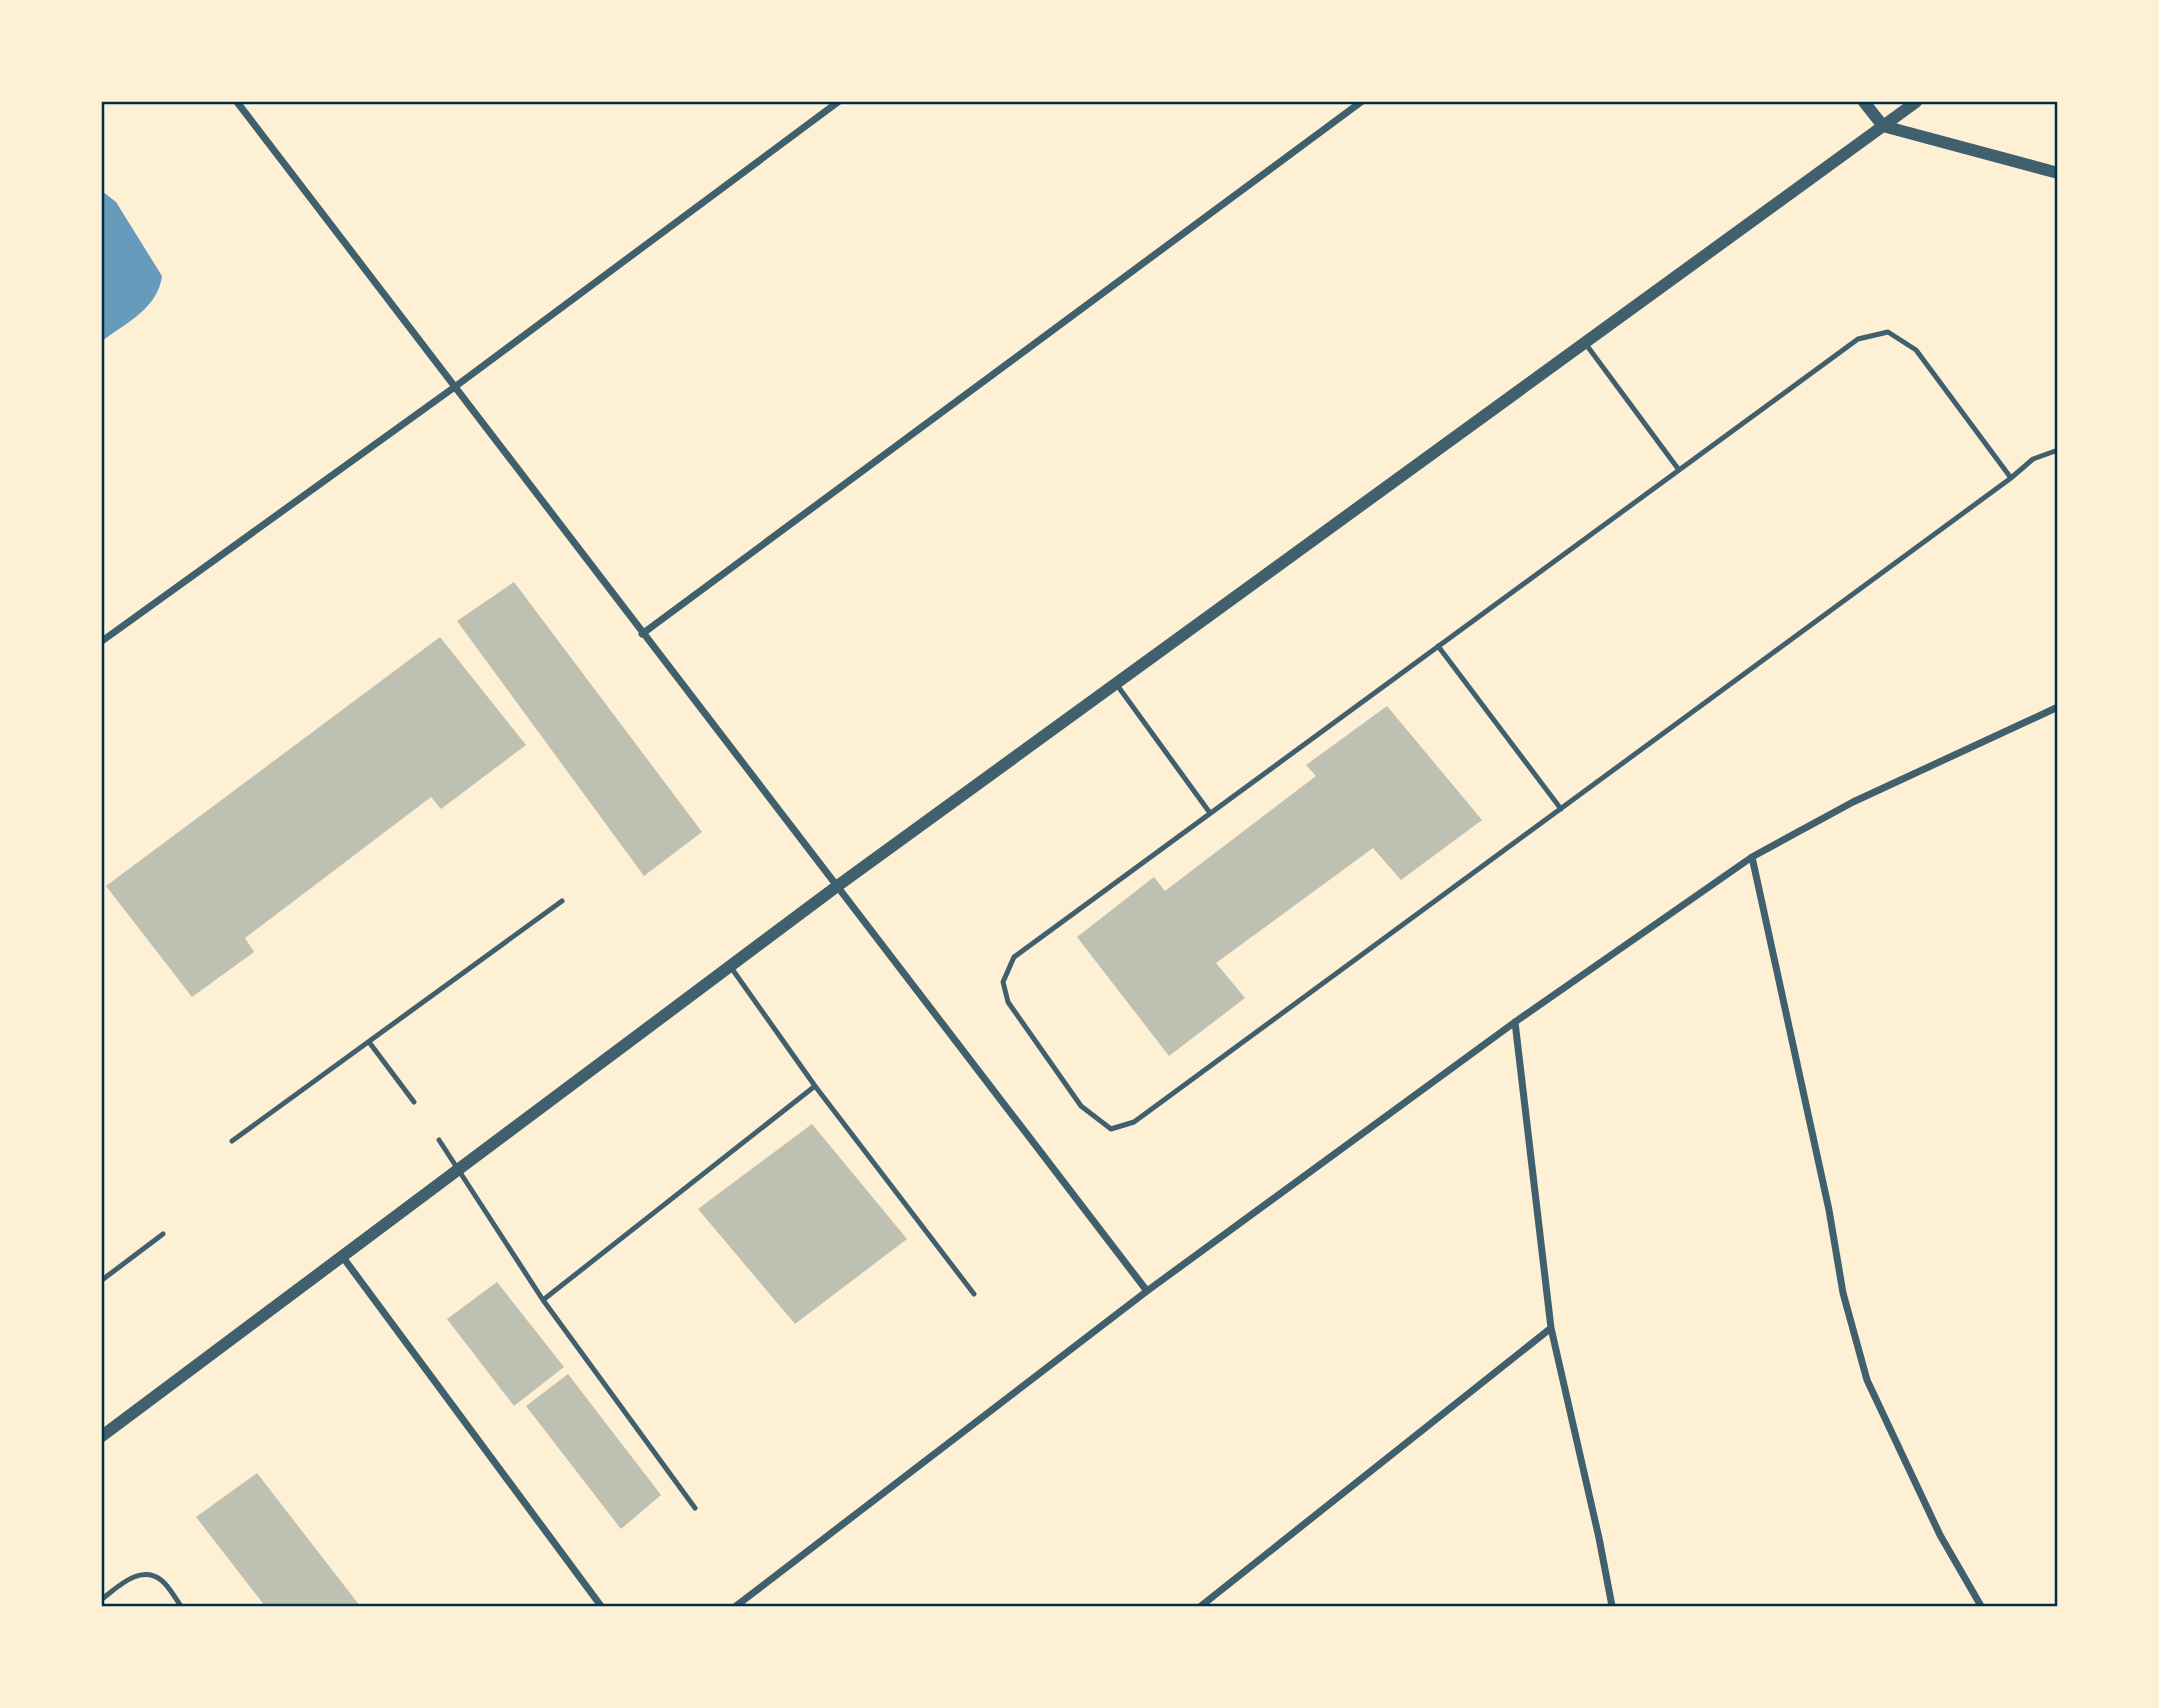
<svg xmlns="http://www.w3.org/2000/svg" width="2159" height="1708" viewBox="0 0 2159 1708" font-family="'PT Sans',sans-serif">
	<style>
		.water { fill: #669bbc }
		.building { fill: #bec0b2 }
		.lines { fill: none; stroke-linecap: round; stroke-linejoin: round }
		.service { stroke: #3f606c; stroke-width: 5 }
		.minor { stroke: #3f606c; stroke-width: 7 }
		.tertiary { stroke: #3f606c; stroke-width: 12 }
		.neatline { fill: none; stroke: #003049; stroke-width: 2.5 }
	</style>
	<rect width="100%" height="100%" fill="#fdf0d5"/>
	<path class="water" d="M102,191L116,202L162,276C158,308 126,323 102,341Z"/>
	<path class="building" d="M514,582L702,832L644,876L457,621Z
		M440,637L526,745L441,809L431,797L245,938L254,952L192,997L106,886Z
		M1387,706L1482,820L1401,880L1373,848L1216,963L1245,998L1169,1056L1077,937L1154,877L1165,891L1316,776L1306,765Z
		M812,1124L907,1239L795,1324L698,1209Z
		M497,1282L564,1367L514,1406L447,1319Z
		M568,1374L661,1495L621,1529L526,1406Z
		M257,1473L360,1606H265L196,1517Z"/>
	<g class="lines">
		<path class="service" d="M1888,332L1916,350L2011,478L1134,1122L1111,1129L1081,1106L1008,1002L1003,982L1014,957L1858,339Z
			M1585,343L1679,470
			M2011,478L2033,459L2058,450
			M1438,646L1561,809
			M1117,685L1210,813
			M730,966L815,1086L974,1294
			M369,1042L414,1102
			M439,1140L543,1300L695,1508
			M232,1141L562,901
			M102,1280L163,1234
			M543,1300L815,1086
			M102,1599C118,1587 140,1564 161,1580C169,1586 175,1598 181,1606"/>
		<path class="minor" d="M237,102L1147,1291
			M642,634L1361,102
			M102,641L456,386L838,102
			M1752,857L1829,1210L1843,1293L1867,1380L1940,1535L1981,1606
			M1515,1022L1551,1328L1599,1538L1612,1606
			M342,1256L601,1606
			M736,1606L1147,1291L1515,1022L1752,857L1853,802L2058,707
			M1201,1606L1551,1328"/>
		<path class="tertiary" d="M1864,102L1883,126L2058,173
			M102,1436L836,887L1916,102"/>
	</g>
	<rect width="2159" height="1708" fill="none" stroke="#fdf0d5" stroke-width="206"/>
	<rect x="103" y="103" width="1953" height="1502" class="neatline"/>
</svg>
